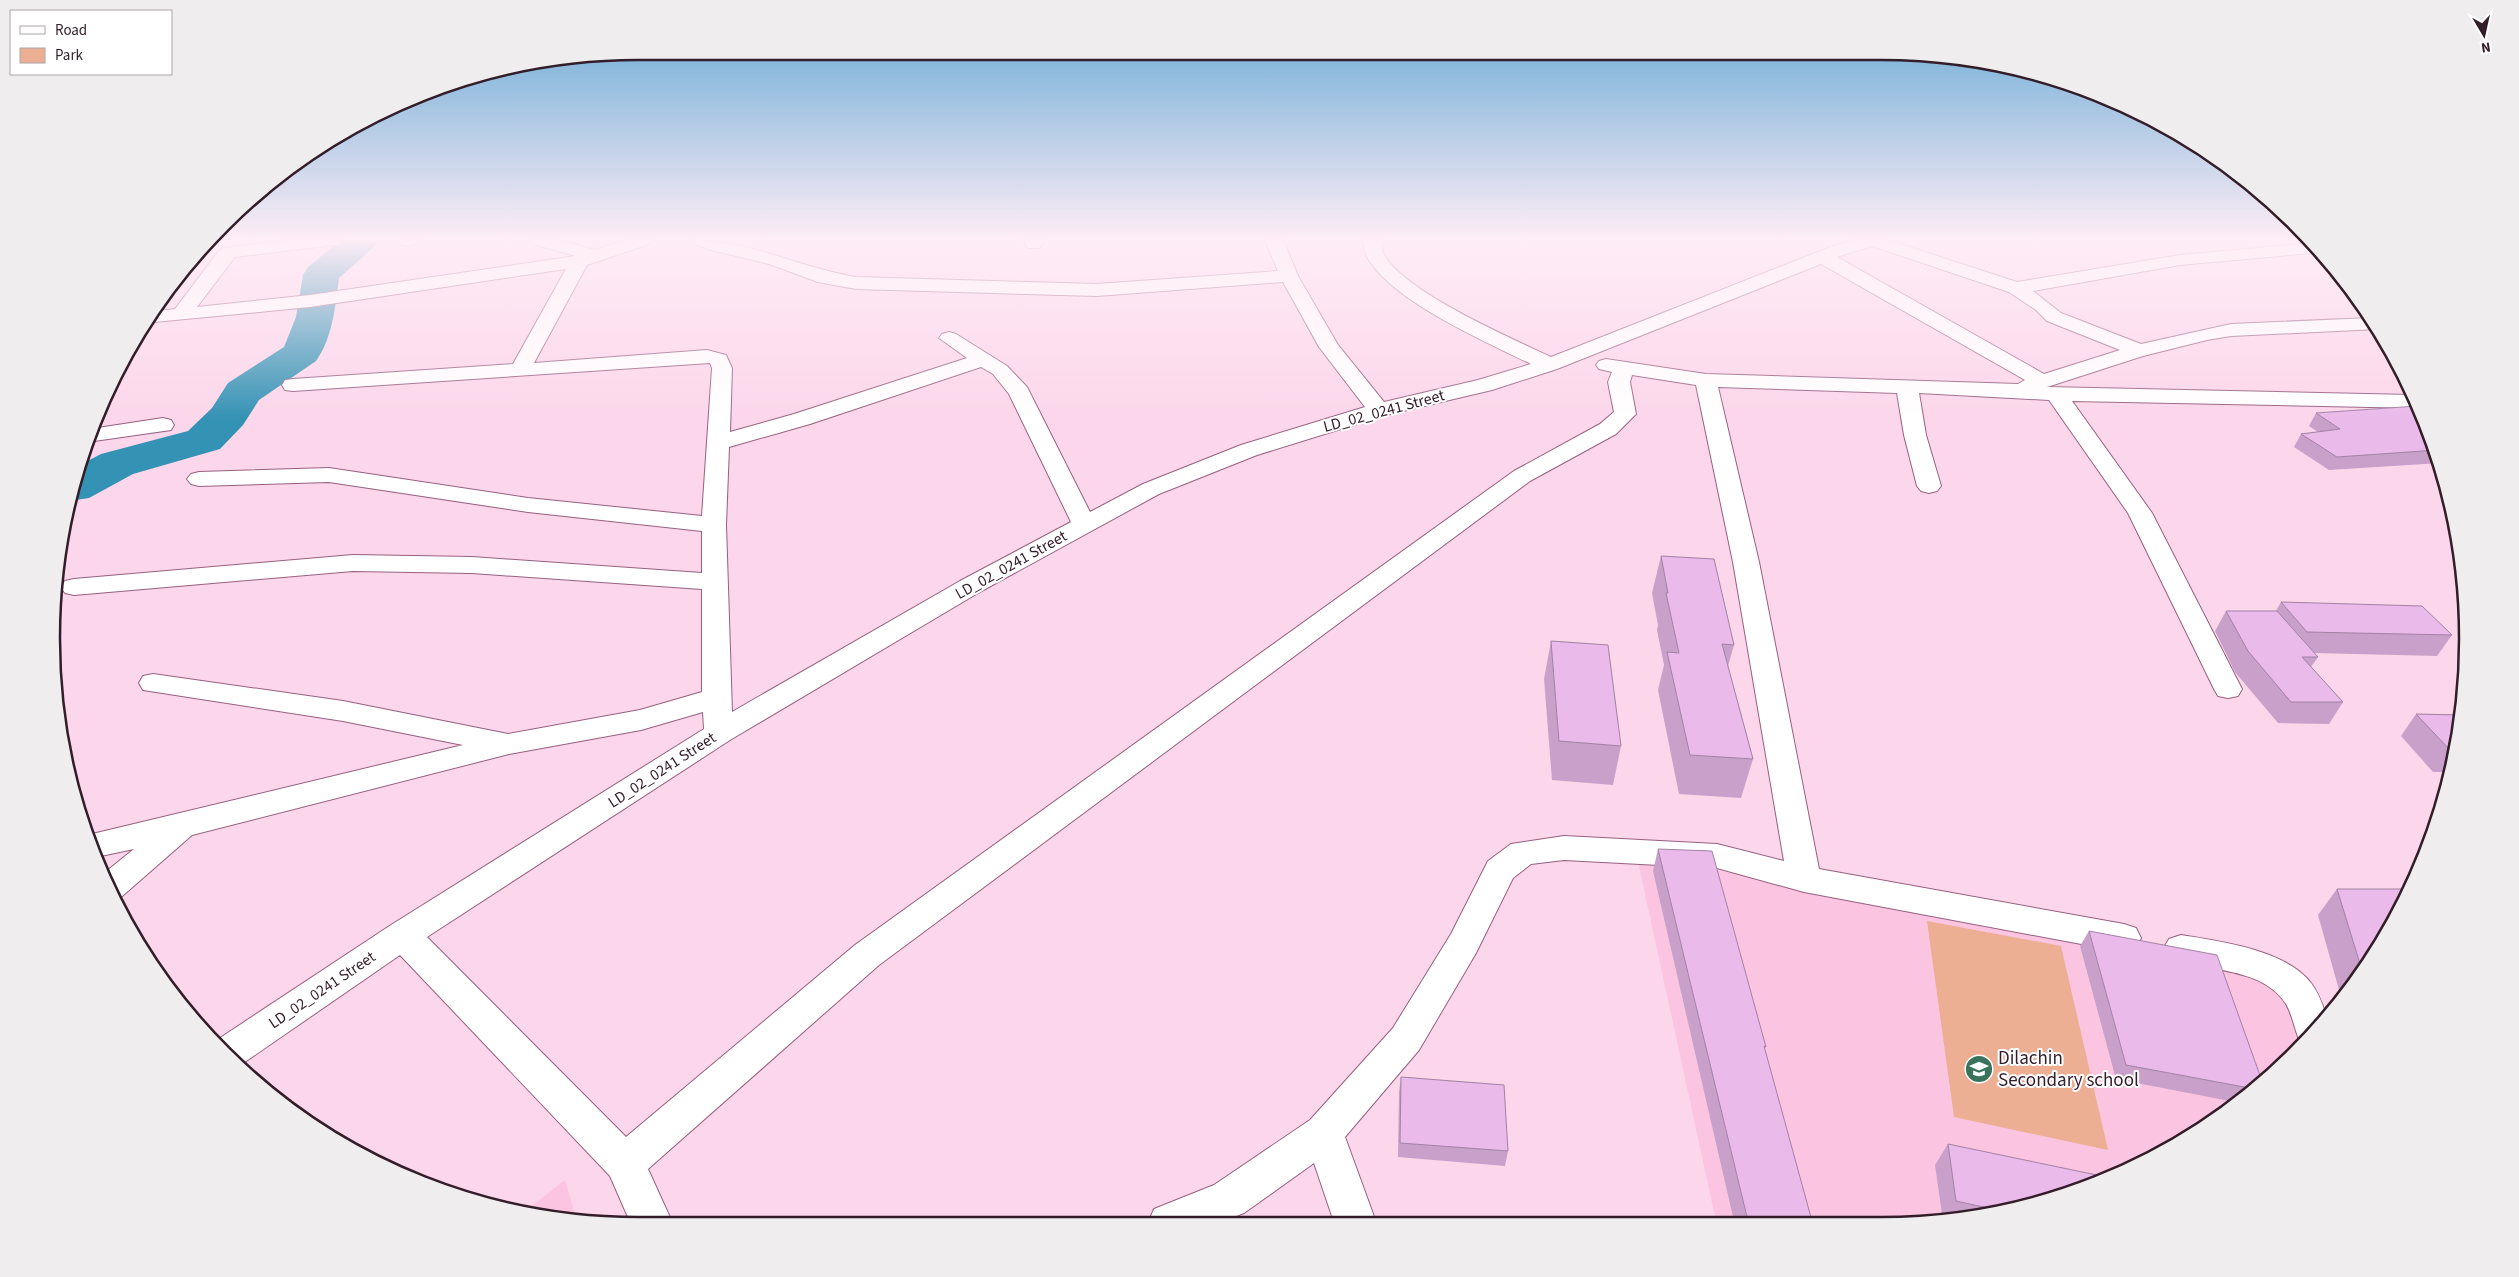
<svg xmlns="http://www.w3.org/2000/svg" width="2519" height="1277" viewBox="0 0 2519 1277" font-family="'Source Sans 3',sans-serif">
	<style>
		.built { fill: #fbc4e1 }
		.green { fill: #ecaf94 }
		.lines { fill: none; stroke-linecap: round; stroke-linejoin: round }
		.river { fill: #3492b4; fill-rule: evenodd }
		.minor-casing { stroke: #97607f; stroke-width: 2 }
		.minor { fill: #fff; fill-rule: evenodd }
		.wall { fill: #c8a0c9 }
		.building { fill: #e9baea; stroke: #a382a4 }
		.labels { text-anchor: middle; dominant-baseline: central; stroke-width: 4; stroke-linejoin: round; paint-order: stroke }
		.street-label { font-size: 16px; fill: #331d29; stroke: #fff }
		.near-poi-label { font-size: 19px; fill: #331d29; stroke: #fff; text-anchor: start }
		.rim { fill: none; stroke: #331d29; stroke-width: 2.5 }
	</style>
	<rect width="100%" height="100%" fill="#fcd6ea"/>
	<path class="built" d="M1637,857L1901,901L2299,977L2314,1033L2238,1105L2105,1181L1957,1221H1716Z
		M565,1180L577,1221L524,1212Z"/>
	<path class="green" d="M1927,921L2061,946L2108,1150L1954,1117Z"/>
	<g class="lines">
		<path class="river" d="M341,240H379L374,247L339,278C335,307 333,337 316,361L259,400L243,425L220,449L133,474L89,498L69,501L80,465L101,454L188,431L212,408L228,383L284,347L296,317L303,275L308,267Z"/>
		<defs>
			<path id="minor" d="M287,240H343L340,244L334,245L235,257L197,307L310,295L576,256L533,244L530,240H559L595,250L625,240H652L649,244L587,265L534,363L707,350L726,355L732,368L730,432L794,414L967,358L939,338L942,334L949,332L956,334L1007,366L1027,387L1090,512L1143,484L1241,445L1365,407L1319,347L1283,282L1097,296L856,289L818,282L769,264L711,250L695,244L692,240C749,240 800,268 856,277L1097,284L1278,271L1265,240H1283L1298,276L1338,345L1384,402L1478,380L1531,364C1486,342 1389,300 1366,255C1364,251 1364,245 1363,240H1381C1382,245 1382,251 1384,255C1408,294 1509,337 1551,357L1833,246L1856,240H1888L2017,282L2180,255L2313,243L2323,252L2180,265L2033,291L2061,313L2141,344L2231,324L2370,318L2378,329L2231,336L2207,340L2143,356L2047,387L2412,395L2418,408L2072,401L2152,513L2242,689L2238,696L2228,698L2218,696L2214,689L2128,513L2049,400L1919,393L1926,435L1941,486L1937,491L1929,493L1921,491L1917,486L1904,435L1897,393L1718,387L1759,562L1819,869L2124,924L2136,928L2141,938L2136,948L2124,952L1804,892L1717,868L1564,860L1531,864L1513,878L1476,953L1419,1050L1345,1137L1376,1222H1334L1314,1163L1244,1213L1219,1223H1148L1154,1209L1214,1185L1310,1120L1393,1028L1451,934L1488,861L1511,844L1564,836L1717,844L1784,861L1733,562L1696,385L1632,375L1630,382L1636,414L1616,434L1530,481L879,965L648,1169L673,1224H631L610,1176L400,955L239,1066L214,1042L391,925L704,729L703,712L641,730L509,754L192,835L120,898L113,900L103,874L134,849L96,857L88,835L463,745L343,721L143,690L139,683L143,676L153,674L343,701L508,734L640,710L702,692V589L472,573L353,571L74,595L65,593L61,587L65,581L74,579L353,555L472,557L702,573V531L528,512L329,482L199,486L191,484L187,479L191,474L199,472L329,468L528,498L702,516L712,368L710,363L293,391L285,390L282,385L285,380L293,379L513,364L566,269L310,307L144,323L151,312L175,309L218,252L224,248ZM1872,246L2009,292L2036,310L2047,321L2120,350L2044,374L1837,257ZM1821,264L2025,380L2018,384L1706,374L1606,359L1599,361L1596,365L1599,369L1612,372L1608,382L1614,412L1600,424L1514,471L855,945L626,1137L427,937L730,740L978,593L1159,494L1257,455L1386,415L1492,390L1557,369ZM981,367L993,374L1009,394L1071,522L960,581L732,712L726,525L729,447L810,424Z
				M400,240H420C415,246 409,246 402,245Z
				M1026,240H1044L1040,248H1028L1025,244Z
				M163,418L171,420L174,425L171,430L87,442L91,429Z
				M2181,935C2220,941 2286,950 2311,983C2319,993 2323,1006 2327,1018L2322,1025L2301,1044C2295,1032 2293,1016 2286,1004C2263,967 2205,971 2169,959L2163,949L2169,939Z"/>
		</defs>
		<use href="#minor" class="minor-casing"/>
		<use href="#minor" class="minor"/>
	</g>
	<path class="wall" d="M2316,413L2436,449L2440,463L2329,470L2294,447L2301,434L2318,432L2309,426Z
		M1661,556L1734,645L1728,666L1753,759L1741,798L1679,794L1658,690L1664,665L1657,630L1658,625L1652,593Z
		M2281,602L2452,635L2437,656L2314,653L2318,657L2311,667L2343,702L2329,724L2278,723L2235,672L2215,631L2226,611H2276Z
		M2465,629V637L2461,635Z
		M1551,641L1621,746L1613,785L1552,780L1544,679Z
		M2416,714L2460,715L2451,772H2433L2401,736Z
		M1658,849L1766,1047L1764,1049L1812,1221H1734L1653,871Z
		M2337,889L2407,898L2341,997L2318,915Z
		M2089,931L2262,1081L2240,1103L2116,1079L2080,946Z
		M1401,1077L1508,1151L1505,1166L1398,1157L1399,1092Z
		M1948,1144L2105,1181L1957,1221H1943L1935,1165Z"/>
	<path class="building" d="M2417,406L2437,450L2337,457L2301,434L2340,429L2316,413Z
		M1661,556L1714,559L1734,645L1722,644L1753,759L1690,755L1667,652L1679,653L1666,593H1668Z
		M2281,602L2422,606L2452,635L2307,632Z
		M2226,611H2277L2318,657H2302L2343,702H2291L2248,651Z
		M1551,641L1608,645L1621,746L1559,741Z
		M2416,714L2460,715L2454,750H2450Z
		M1658,849L1712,851L1766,1047L1764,1046L1812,1221H1748Z
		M2337,889H2411L2407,898L2361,967Z
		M2089,931L2217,955L2262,1081L2255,1089L2126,1065Z
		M1401,1077L1504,1085L1508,1151L1400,1143Z
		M1948,1144L2111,1178L2105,1181L1997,1210L1956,1201Z"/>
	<linearGradient id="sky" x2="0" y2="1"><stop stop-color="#60a6d3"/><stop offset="0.57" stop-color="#feedf6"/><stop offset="1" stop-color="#feedf6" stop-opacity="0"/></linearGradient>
	<rect width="2519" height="419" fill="url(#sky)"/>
	<defs>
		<symbol id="school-disc" viewBox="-11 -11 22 22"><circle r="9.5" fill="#39735c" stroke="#fff"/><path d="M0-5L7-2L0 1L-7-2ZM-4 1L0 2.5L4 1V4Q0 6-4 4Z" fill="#fff"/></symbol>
	</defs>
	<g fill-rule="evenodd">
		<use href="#school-disc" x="1963" y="1053" width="32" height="32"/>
	</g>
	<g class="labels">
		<g class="street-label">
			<text transform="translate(1384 411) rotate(-15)">LD_02_0241 Street</text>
			<text transform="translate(1011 565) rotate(-29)">LD_02_0241 Street</text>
			<text transform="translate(662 770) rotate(-33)">LD_02_0241 Street</text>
			<text transform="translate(322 990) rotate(-34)">LD_02_0241 Street</text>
		</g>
		<g class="near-poi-label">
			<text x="1998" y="1058">Dilachin<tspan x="1998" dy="22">Secondary school</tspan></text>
		</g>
	</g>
	<path d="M0 0H2519V1277H0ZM638 60H1881A578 578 0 0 1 2459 638V639A578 578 0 0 1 1881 1217H638A578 578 0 0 1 60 639V638A578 578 0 0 1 638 60Z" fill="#efedee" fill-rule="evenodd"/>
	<path class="rim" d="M638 60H1881A578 578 0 0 1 2459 638V639A578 578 0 0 1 1881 1217H638A578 578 0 0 1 60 639V638A578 578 0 0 1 638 60Z"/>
	<rect x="10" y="10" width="162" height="65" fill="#ffffff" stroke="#ada5a9"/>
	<rect x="20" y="26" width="25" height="8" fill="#ffffff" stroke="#ada5a9"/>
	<text x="55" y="35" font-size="15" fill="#331d29">Road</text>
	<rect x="20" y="48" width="25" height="15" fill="#ecaf94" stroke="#ada5a9"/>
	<text x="55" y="60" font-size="15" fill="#331d29">Park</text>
	<g transform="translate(2484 35) rotate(171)" stroke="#ffffff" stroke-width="4" paint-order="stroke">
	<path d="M0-4L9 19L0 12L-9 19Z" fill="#331d29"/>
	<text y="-8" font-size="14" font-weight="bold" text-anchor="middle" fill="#331d29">N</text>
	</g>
</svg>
